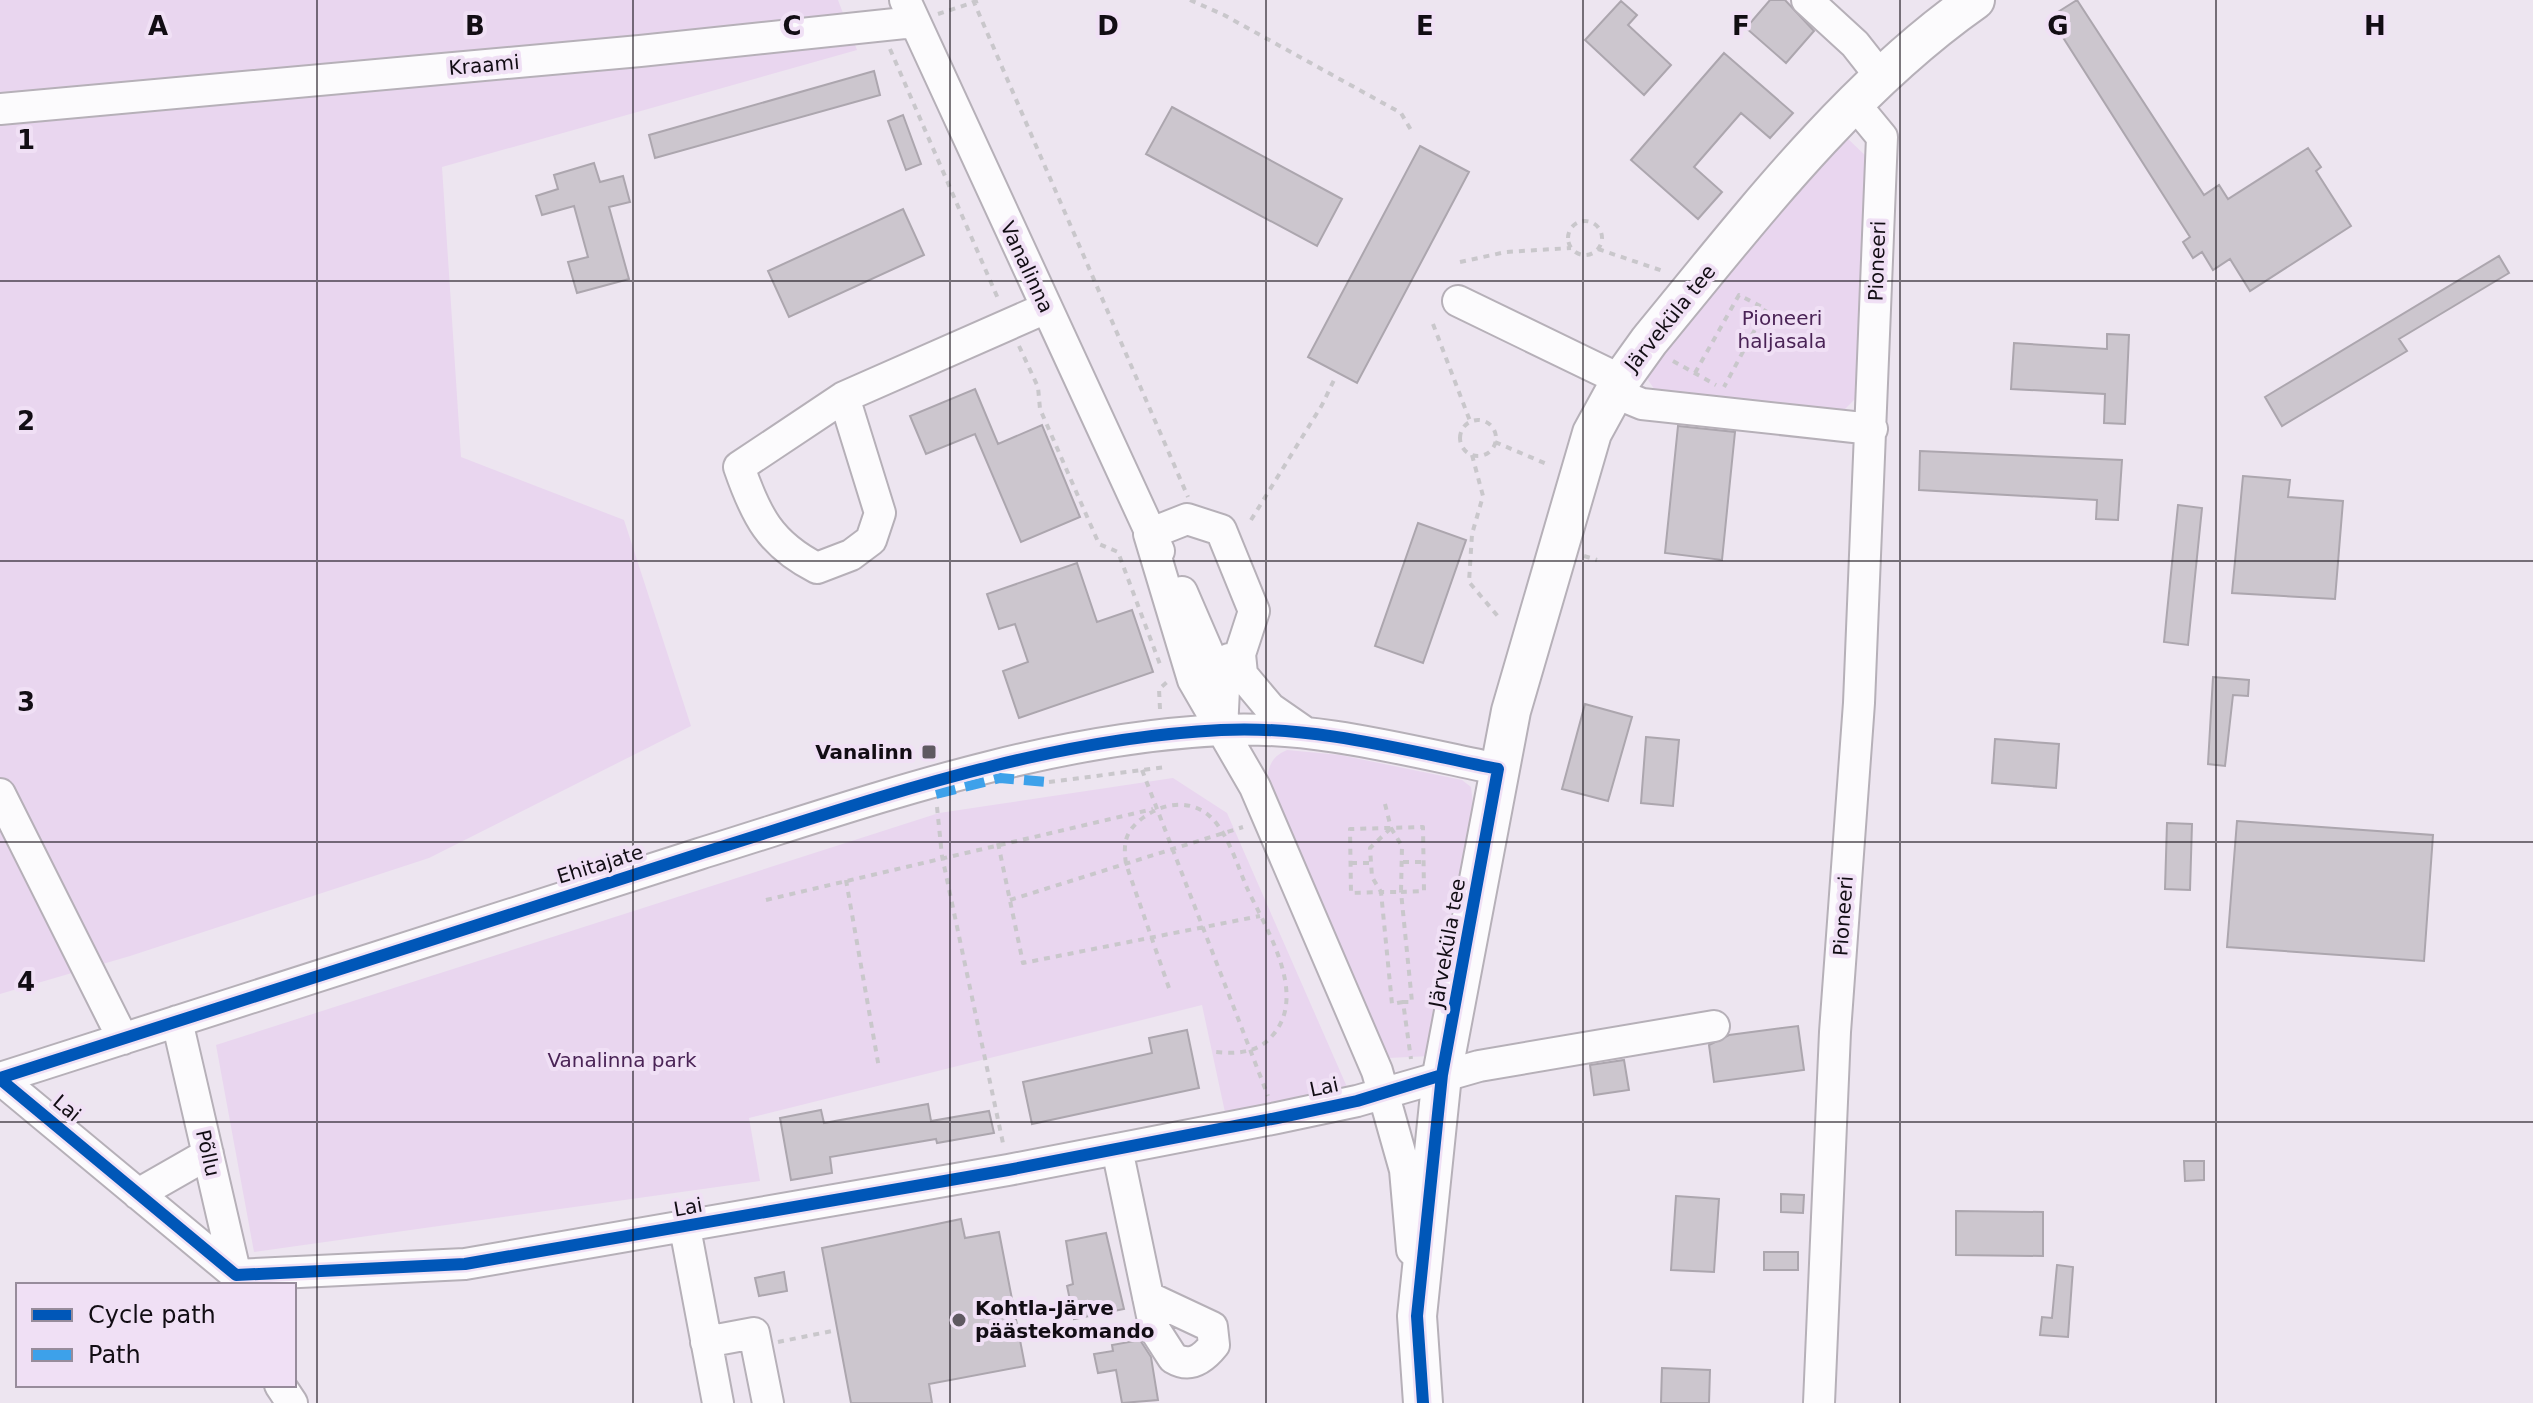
<svg xmlns="http://www.w3.org/2000/svg" width="2533" height="1403" viewBox="0 0 2533 1403" font-family="'DejaVu Sans',sans-serif">
	<style>
		.green { fill: #e9d6ef }
		.building { fill: #ccc6ce; stroke: #aca6ae; stroke-width: 2 }
		.lines { fill: none; stroke-linecap: round; stroke-linejoin: round }
		.minor-casing { stroke: #b6b0b8; stroke-width: 34 }
		.major-casing { stroke: #b6b0b8; stroke-width: 42 }
		.path { stroke: #c9c7cb; stroke-width: 4; stroke-dasharray: 6 6; stroke-linecap: butt }
		.minor { stroke: #fcfbfd; stroke-width: 30 }
		.major { stroke: #fcfbfd; stroke-width: 38 }
		.quiet { stroke: #3da1ea; stroke-width: 10; stroke-dasharray: 20 10; stroke-linecap: butt }
		.cycleway-casing { stroke: #f0e0f5; stroke-width: 17 }
		.cycleway { stroke: #0057b8; stroke-width: 12 }
		.grid { fill: none; stroke: #120d14; stroke-width: 2; stroke-opacity: 0.55 }
		.poi-dot { fill: #5f5961; stroke: #f0e0f5; stroke-width: 3 }
		.labels { text-anchor: middle; dominant-baseline: central; stroke-width: 8; stroke-linejoin: round; paint-order: stroke }
		.street-label { font-size: 20px; fill: #120d14; stroke: #f0e0f5 }
		.park-label { font-size: 20px; fill: #4a2356; stroke: #f0e0f5 }
		.poi-label { font-size: 20px; font-weight: bold; fill: #120d14; stroke: #f0e0f5; text-anchor: end }
		.grid-label { font-size: 26px; text-anchor: middle; font-weight: bold; fill: #120d14; stroke: #f0e0f5; stroke-width: 8; stroke-linejoin: round; paint-order: stroke }
	</style>
	<rect width="100%" height="100%" fill="#ede5f0"/>
	<path class="green" d="M0,0H838L857,50L442,167L461,457L624,520L691,726L429,858L130,956L0,994Z
		M1845,136L1871,161L1857,397L1838,416L1659,396L1642,371Z
		M1287,750L1340,755L1462,780L1471,787L1473,804L1431,1056L1388,1058L1267,779C1269,764 1273,756 1287,750Z
		M1173,778L1227,813L1347,1087L1226,1117L1202,1005L749,1118L760,1181L254,1252L216,1045L939,813Z"/>
	<path class="building" d="M1770,0H1785L1814,31L1786,63L1746,28Z
		M2077,0L2204,195L2219,185L2228,199L2308,148L2321,167L2316,171L2351,226L2250,291L2230,259L2213,270L2202,252L2193,258L2183,242L2190,237L2050,17Z
		M1621,1L1637,15L1628,25L1671,65L1644,95L1585,40Z
		M1724,53L1793,113L1770,138L1741,113L1694,167L1722,192L1698,219L1631,160Z
		M874,71L880,95L655,158L649,135Z
		M1172,107L1342,199L1317,246L1146,154Z
		M903,115L921,164L906,170L888,121Z
		M1420,146L1469,172L1357,383L1308,357Z
		M594,163L600,182L623,176L630,202L609,207L629,279L577,293L568,262L588,257L574,206L542,215L536,196L558,189L554,175Z
		M903,209L924,255L789,317L768,271Z
		M2499,256L2509,273L2399,339L2407,351L2282,426L2265,397Z
		M2107,334L2129,335L2125,424L2104,423L2105,394L2011,389L2014,343L2107,349Z
		M975,389L998,444L1042,425L1080,517L1021,542L975,434L926,454L910,416Z
		M1678,426L1735,432L1722,560L1665,553Z
		M1920,451L2122,460L2118,520L2096,519L2097,500L1919,490Z
		M2243,476L2290,480L2288,497L2343,501L2335,599L2232,593Z
		M2178,505L2202,508L2188,645L2164,642Z
		M1418,523L1466,540L1423,663L1375,646Z
		M1077,563L1097,622L1132,610L1153,672L1019,718L1003,671L1028,662L1015,624L999,629L987,594Z
		M2213,677L2249,680L2248,696L2233,695L2225,766L2208,764Z
		M1585,704L1632,717L1608,801L1562,789Z
		M1646,737L1679,740L1673,806L1641,803Z
		M1995,739L2059,744L2056,788L1992,783Z
		M2237,821L2433,835L2424,961L2227,947Z
		M2167,823L2192,824L2190,890L2165,889Z
		M1798,1026L1804,1070L1714,1082L1709,1045L1729,1035Z
		M1187,1030L1199,1088L1032,1124L1023,1082L1152,1053L1149,1038Z
		M1624,1060L1629,1090L1594,1095L1590,1065Z
		M928,1104L931,1121L989,1111L994,1133L937,1143L936,1139L830,1157L832,1173L791,1180L780,1118L821,1110L824,1123Z
		M2184,1161H2204V1180L2185,1181Z
		M1781,1194L1804,1195L1803,1213L1781,1212Z
		M1676,1196L1719,1199L1714,1272L1671,1270Z
		M1956,1211L2043,1212V1256L1956,1255Z
		M961,1219L965,1238L999,1232L1025,1366L929,1384L932,1403H851L822,1248Z
		M1106,1233L1124,1309L1074,1319L1067,1286L1073,1284L1066,1241Z
		M1764,1252H1798V1270H1764Z
		M2057,1265L2073,1267L2068,1337L2040,1335L2042,1317L2052,1318Z
		M784,1272L787,1291L759,1296L755,1278Z
		M1140,1340L1151,1357L1158,1400L1122,1403L1116,1370L1098,1373L1094,1354L1113,1351L1112,1345Z
		M1662,1368L1710,1370L1709,1403H1661Z"/>
	<g class="lines">
		<defs>
			<path id="minor" d="M905,0L1159,551
				M1807,0L1855,44L1881,77
				M0,109L640,51L914,22
				M1458,301L1621,380
				M1613,392L1642,404L1872,429
				M844,397L739,467C756,516 770,544 817,568L851,555L871,540L880,513L844,397L1046,308
				M1149,534L1193,680L1255,787L1377,1071L1405,1170L1412,1250
				M1149,534L1187,519L1221,530L1254,611L1240,654L1242,674
				M1182,592L1224,689L1222,730
				M1229,659L1270,708L1306,733
				M0,794L123,1039
				M177,1021L237,1280
				M0,1078C233,1004 465,927 699,854C870,801 1040,739 1221,730C1314,725 1408,751 1498,769
				M0,1079L236,1275L465,1264L1008,1170L1277,1118L1357,1101L1479,1066L1714,1026
				M1117,1149L1155,1330L1173,1358C1190,1368 1202,1360 1214,1345L1212,1327L1148,1297
				M138,1194L208,1154
				M685,1228L718,1403
				M706,1342L754,1333L768,1403
				M280,1385L292,1403
				M1819,1403L1835,1032L1859,703L1882,137L1854,103"/>
			<path id="major" d="M1423,1403L1417,1316L1442,1075L1511,711L1592,433L1621,380L1649,341C1747,222 1848,89 1975,0"/>
		</defs>
		<use href="#minor" class="minor-casing"/>
		<use href="#major" class="major-casing"/>
		<path class="path" d="M973,0L1188,497
			M1190,0L1224,15L1401,113L1411,130
			M938,14L981,0
			M890,49L999,301
			M1568 238a17 17 0 1 1 34 0a17 17 0 1 1-34 0Z
			M1598,249L1663,271
			M1460,262L1506,252L1571,248
			M1433,324L1470,421
			M1019,346L1038,387L1040,409L1099,544L1118,552L1161,667
			M1673,361L1716,385
			M1695,373L1739,295L1766,309L1724,387
			M1460 438a18 18 0 1 1 36 0a18 18 0 1 1-36 0Z
			M1495,442L1549,465
			M1472,455L1483,496L1472,534L1469,582L1501,620
			M1251,520L1322,405L1334,380
			M1584,556L1597,560
			M1160,709L1159,689L1167,682
			M1142,770L1268,1096
			M1049,782L1166,767
			M1385,804L1391,828
			M937,807L942,856L1004,1148
			M1391,828L1402,846L1401,892H1381L1372,877L1370,848Z
			M998,843L1023,963L1260,916
			M1403,862H1423
			M1351,863H1371
			M846,880L879,1068
			M766,900L1153,809
			M1010,900L1243,827
			M1169,988L1126,864C1123,842 1125,831 1144,817C1161,805 1182,800 1201,810C1225,822 1237,865 1247,888C1266,929 1309,995 1272,1036C1258,1053 1236,1054 1216,1052
			M1403,1002L1392,1004L1381,892L1351,893L1350,829L1423,827L1424,891L1401,892L1412,1002H1403L1411,1059
			M778,1342L832,1331"/>
		<use href="#minor" class="minor"/>
		<use href="#major" class="major"/>
		<path class="quiet" d="M936,794L1000,778L1048,782"/>
		<defs>
			<path id="cycleway" d="M0,1078C233,1004 465,927 699,854C870,801 1040,739 1221,730C1314,725 1408,751 1498,769L1442,1075L1417,1316L1423,1403
				M0,1079L236,1275L465,1264L1008,1170L1277,1118L1357,1101L1442,1075"/>
		</defs>
		<use href="#cycleway" class="cycleway-casing"/>
		<use href="#cycleway" class="cycleway"/>
	</g>
	<path class="grid" d="M317,0V1403M633,0V1403M950,0V1403M1266,0V1403M1583,0V1403M1900,0V1403M2216,0V1403M0,281H2533M0,561H2533M0,842H2533M0,1122H2533"/>
	<g class="poi-dot">
		<rect x="921" y="744" width="16" height="16" rx="4"/>
		<circle cx="959" cy="1320" r="8"/>
	</g>
	<g class="labels">
		<g class="street-label">
			<text transform="translate(484 65) rotate(-5)">Kraami</text>
			<text transform="translate(1877 261) rotate(-88)">Pioneeri</text>
			<text transform="translate(1027 267) rotate(65)">Vanalinna</text>
			<text transform="translate(1670 318) rotate(-51)">Järveküla tee</text>
			<text transform="translate(600 864) rotate(-17)">Ehitajate</text>
			<text transform="translate(1843 916) rotate(-86)">Pioneeri</text>
			<text transform="translate(1447 943) rotate(-80)">Järveküla tee</text>
			<text transform="translate(1324 1087) rotate(-12)">Lai</text>
			<text transform="translate(67 1108) rotate(40)">Lai</text>
			<text transform="translate(208 1153) rotate(77)">Põllu</text>
			<text transform="translate(688 1207) rotate(-10)">Lai</text>
		</g>
		<g class="park-label">
			<text x="1782" y="318">Pioneeri<tspan x="1782" dy="23">haljasala</tspan></text>
			<text x="622" y="1060">Vanalinna park</text>
		</g>
		<g class="poi-label">
			<text x="913" y="752">Vanalinn</text>
			<text x="975" y="1308" text-anchor="start">Kohtla-Järve<tspan x="975" dy="23">päästekomando</tspan></text>
		</g>
	</g>
	<g class="grid-label">
		<text x="158" y="35">A</text>
		<text x="475" y="35">B</text>
		<text x="792" y="35">C</text>
		<text x="1108" y="35">D</text>
		<text x="1425" y="35">E</text>
		<text x="1741" y="35">F</text>
		<text x="2058" y="35">G</text>
		<text x="2375" y="35">H</text>
		<text x="26" y="149">1</text>
		<text x="26" y="430">2</text>
		<text x="26" y="711">3</text>
		<text x="26" y="991">4</text>
	</g>
	<rect x="16" y="1283" width="280" height="104" fill="#f0e0f5" stroke="#978c9b" stroke-width="2"/>
	<rect x="32" y="1309" width="40" height="12" fill="#0057b8" stroke="#978c9b" stroke-width="2"/>
	<text x="88" y="1323" font-size="24" fill="#120d14">Cycle path</text>
	<rect x="32" y="1349" width="40" height="12" fill="#3da1ea" stroke="#978c9b" stroke-width="2"/>
	<text x="88" y="1363" font-size="24" fill="#120d14">Path</text>
</svg>
